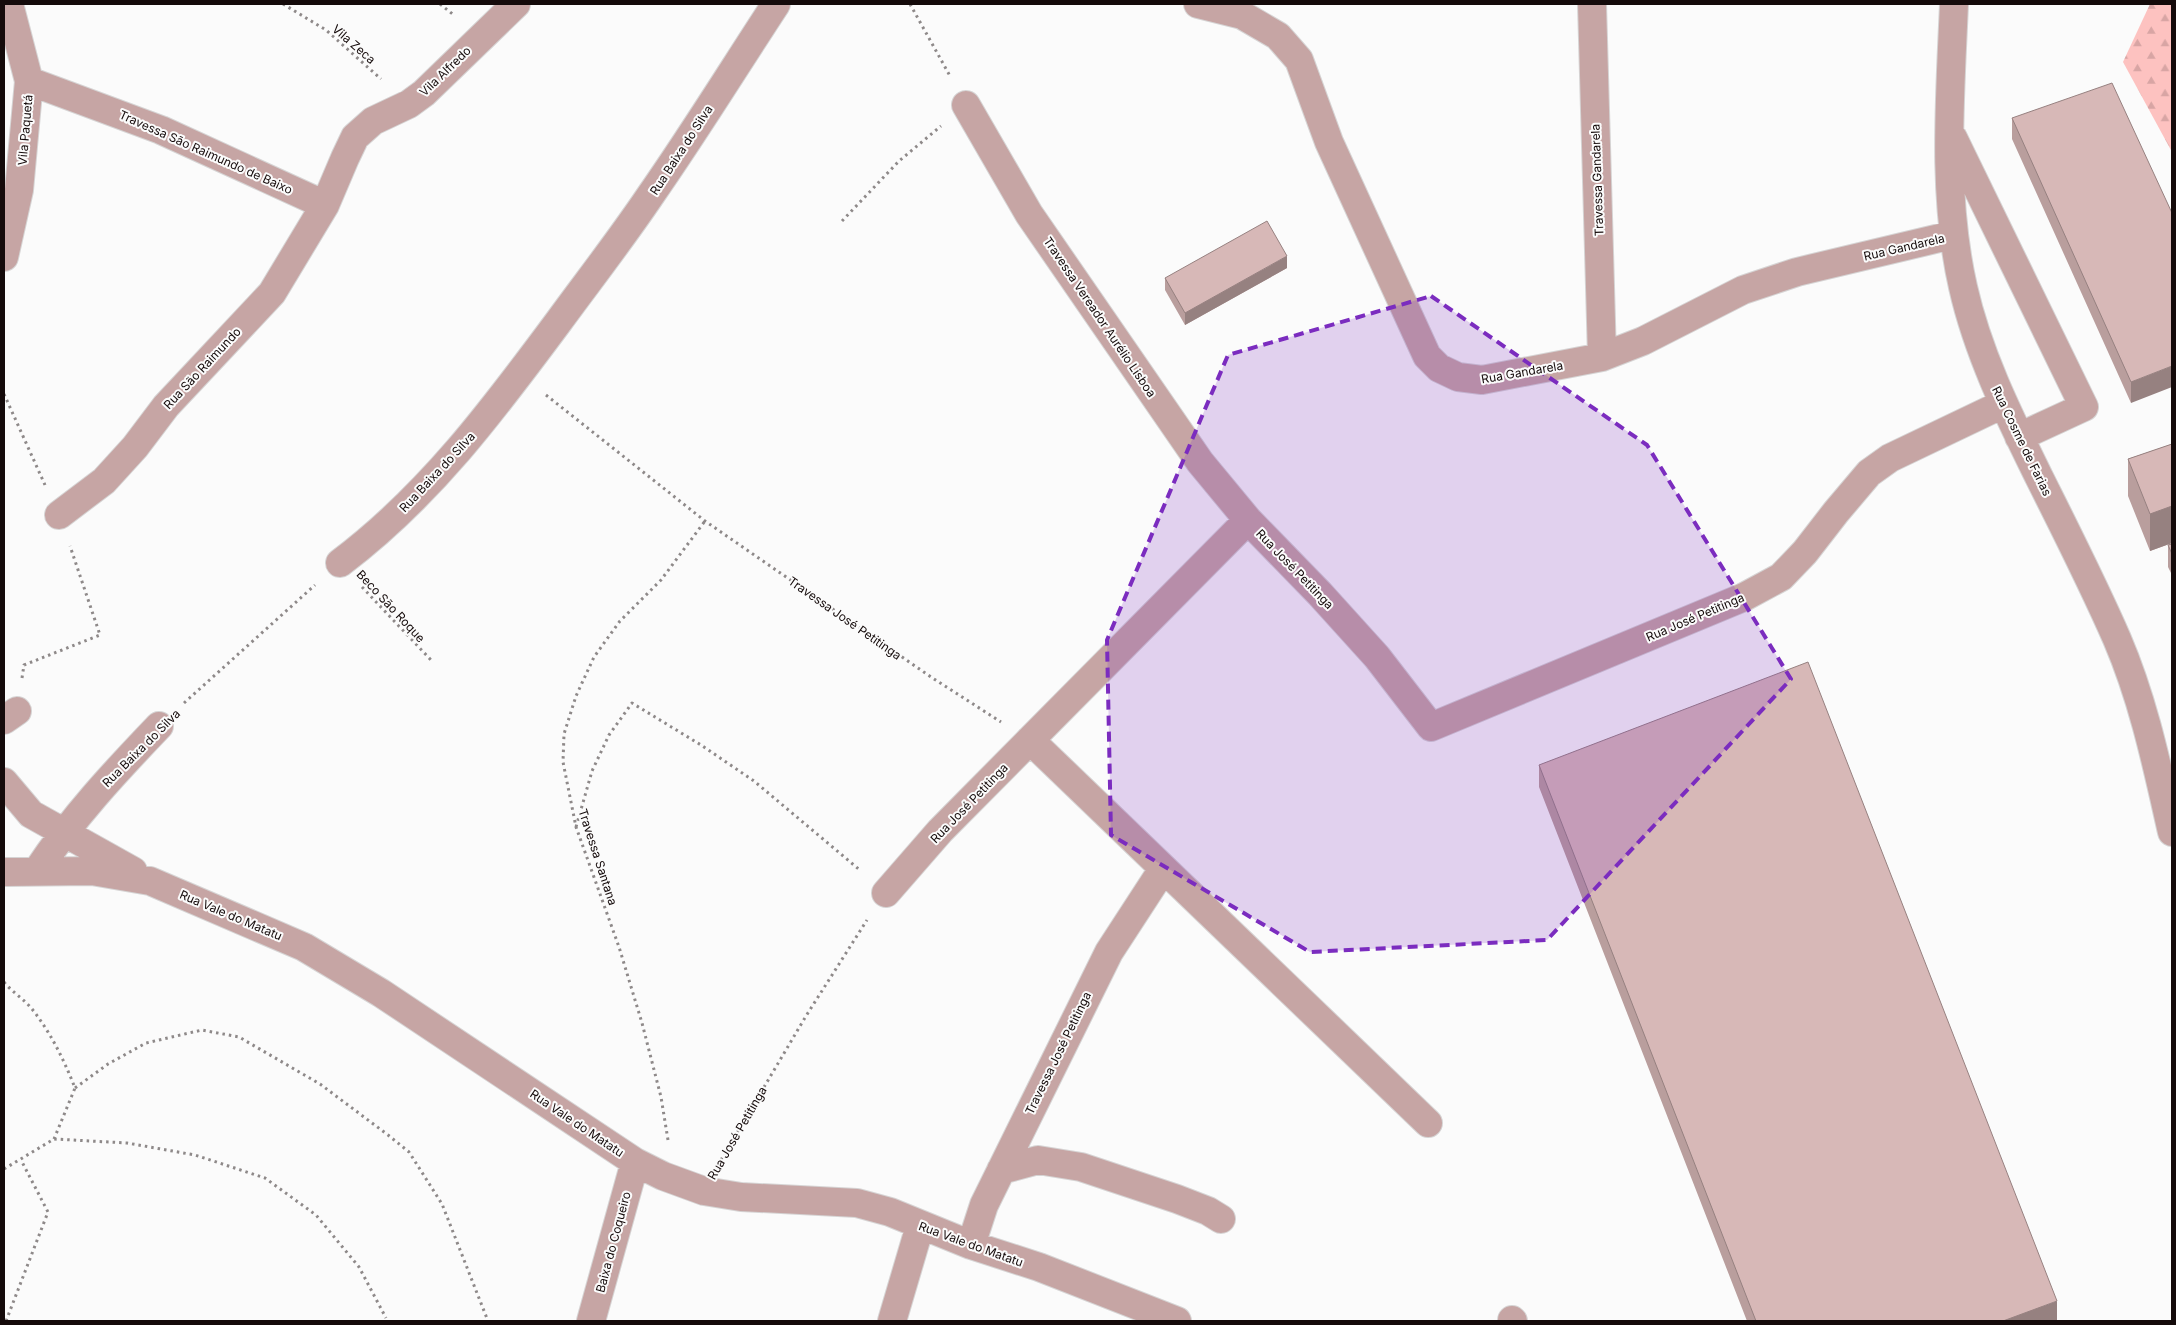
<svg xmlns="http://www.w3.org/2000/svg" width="2176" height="1325" viewBox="0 0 2176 1325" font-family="Inter,sans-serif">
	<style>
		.forest { fill: url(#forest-firs) }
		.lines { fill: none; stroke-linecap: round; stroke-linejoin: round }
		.minor-casing { stroke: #d6d4d4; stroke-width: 30 }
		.path { stroke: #8e8989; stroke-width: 3; stroke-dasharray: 2.5 4; stroke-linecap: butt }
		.minor { stroke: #c6a5a4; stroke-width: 28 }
		.wall { fill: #b99e9d }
		.shaded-wall { fill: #968180 }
		.building { fill: #d7b8b7; stroke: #968180 }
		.marked { fill: #7b2cbf; fill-opacity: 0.2; stroke: #7b2cbf; stroke-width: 4; stroke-dasharray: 10 6; stroke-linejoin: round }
		.labels { text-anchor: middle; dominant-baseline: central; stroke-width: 4; stroke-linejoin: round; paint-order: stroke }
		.street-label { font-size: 12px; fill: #140a0a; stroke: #fbfbfb }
	</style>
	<defs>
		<pattern id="forest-firs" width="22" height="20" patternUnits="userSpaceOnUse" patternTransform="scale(1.25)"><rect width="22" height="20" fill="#fdc2c0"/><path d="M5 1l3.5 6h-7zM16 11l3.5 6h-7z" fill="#d8a5a4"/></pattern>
	</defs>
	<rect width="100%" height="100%" fill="#fbfbfb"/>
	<path class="forest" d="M2150,4H2172V152L2123,62Z"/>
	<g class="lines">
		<defs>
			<path id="minor" d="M1198,4L1242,15L1278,36L1299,60L1329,142L1427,356L1439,368L1458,377L1482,380L1602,357L1643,341L1743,290L1797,272L1952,235
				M1592,4L1602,357
				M1954,4C1950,98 1942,195 1963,287C1978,354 2009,416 2039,477C2066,531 2093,584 2117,639C2144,702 2157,766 2172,832
				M29,81L161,130L325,205
				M966,105L1029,214L1200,462L1248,520L1320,594L1377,657L1431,727L1744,597L1781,577L1805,552L1836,512L1869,473L1890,458L2003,404
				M1953,138L2084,407L2019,437
				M4,257L19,190L29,81L9,4
				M59,515L104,481L135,447L166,406L272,293L325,205L345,158L355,137L373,121L409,104L424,93L516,4
				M340,563C429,496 493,410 559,321C589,280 621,239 650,196C694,133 734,68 776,4
				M4,720L17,711
				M1030,740L1428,1123
				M4,782L31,814L133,871
				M37,871C73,817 114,773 159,726
				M4,872L92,871L150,881L304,947L381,993L635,1162L663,1176L704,1191L741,1197L857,1203L890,1212L971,1245L1039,1267L1177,1321
				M886,893L940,831L1248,520
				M1001,1170L1038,1160L1081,1167L1177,1199L1208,1211L1221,1219
				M971,1245L984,1205L1109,952L1163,869
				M1512,1320L1513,1321
				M591,1321L635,1162
				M892,1321L920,1226"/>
		</defs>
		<use href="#minor" class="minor-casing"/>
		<path class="path" d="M283,4L326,30L381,79
			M440,4L455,16
			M910,4L950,76
			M842,221L899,161L941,126
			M4,394L45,485
			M546,395L705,521L931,677L1001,722
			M362,587L431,660
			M22,678L24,665L100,635L70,546
			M184,703L315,585
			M576,827L592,771L609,735L632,703L701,745L754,781L861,871
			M4,982C12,992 24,999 32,1009C51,1033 64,1060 75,1088L54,1139
			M75,1088L108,1064L146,1043L202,1030L239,1037L320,1084L388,1135L409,1152L442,1204L488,1321
			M668,1140L661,1097L642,1023L619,947L576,827L563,762L564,734L576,696L594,657L620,621L661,580L705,521
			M721,1160L806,1016L867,920
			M4,1169L54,1139L127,1143L195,1155L265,1178L316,1215L359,1267L386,1318
			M6,1321L48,1212L21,1160"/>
		<use href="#minor" class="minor"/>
	</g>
	<path class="wall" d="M2012,118L2172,213L2131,403L2012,139Z
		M1287,268L1185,325L1165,290V278Z
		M2172,444V543L2150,551L2128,496V459Z
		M2172,544V575L2168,567V545Z
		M1539,765L2057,1321H1747L1539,787Z"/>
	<path class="shaded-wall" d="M1287,256V268L1185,325V313Z
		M2172,366V387L2131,403V382Z
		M2172,506V543L2150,551V514Z
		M2057,1301V1321H2003Z"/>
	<path class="building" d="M2112,83L2172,213V366L2131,382L2012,118Z
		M1267,221L1287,256L1185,313L1165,278Z
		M2172,444V506L2150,514L2128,459Z
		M2172,544V554L2168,545Z
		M1808,662L2057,1301L2003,1321H1756L1539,765Z"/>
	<path class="marked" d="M1431,296L1647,445L1791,679L1547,940L1310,952L1111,835L1107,640L1228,355Z"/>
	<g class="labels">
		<g class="street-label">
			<text transform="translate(354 44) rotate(41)">Vila Zeca</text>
			<text transform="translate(445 71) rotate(-44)">Vila Alfredo</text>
			<text transform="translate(25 130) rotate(-85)">Vila Paquetá</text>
			<text transform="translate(681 150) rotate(-57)">Rua Baixa do Silva</text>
			<text transform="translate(206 152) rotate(24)">Travessa São Raimundo de Baixo</text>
			<text transform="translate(1597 180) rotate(-92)">Travessa Gandarela</text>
			<text transform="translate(1904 247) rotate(-13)">Rua Gandarela</text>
			<text transform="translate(1100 317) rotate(56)">Travessa Vereador Aurélio Lisboa</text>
			<text transform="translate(202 368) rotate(-47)">Rua São Raimundo</text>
			<text transform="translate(1522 372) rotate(-10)">Rua Gandarela</text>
			<text transform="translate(2022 441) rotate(64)">Rua Cosme de Farias</text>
			<text transform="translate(437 472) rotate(-47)">Rua Baixa do Silva</text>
			<text transform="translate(1295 569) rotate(46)">Rua José Petitinga</text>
			<text transform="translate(391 606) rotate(47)">Beco São Roque</text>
			<text transform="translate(1695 617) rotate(-23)">Rua José Petitinga</text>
			<text transform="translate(845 618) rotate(35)">Travessa José Petitinga</text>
			<text transform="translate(141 748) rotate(-45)">Rua Baixa do Silva</text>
			<text transform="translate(969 803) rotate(-46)">Rua José Petitinga</text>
			<text transform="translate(598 857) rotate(72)">Travessa Santana</text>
			<text transform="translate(231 915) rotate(23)">Rua Vale do Matatu</text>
			<text transform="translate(1058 1053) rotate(-64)">Travessa José Petitinga</text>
			<text transform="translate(577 1123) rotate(34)">Rua Vale do Matatu</text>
			<text transform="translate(737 1133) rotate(-60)">Rua José Petitinga</text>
			<text transform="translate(613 1242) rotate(-75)">Baixa do Coqueiro</text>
			<text transform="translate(971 1244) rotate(20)">Rua Vale do Matatu</text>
		</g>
	</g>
	<rect width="2176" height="1325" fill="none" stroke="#140a0a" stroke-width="10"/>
</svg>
